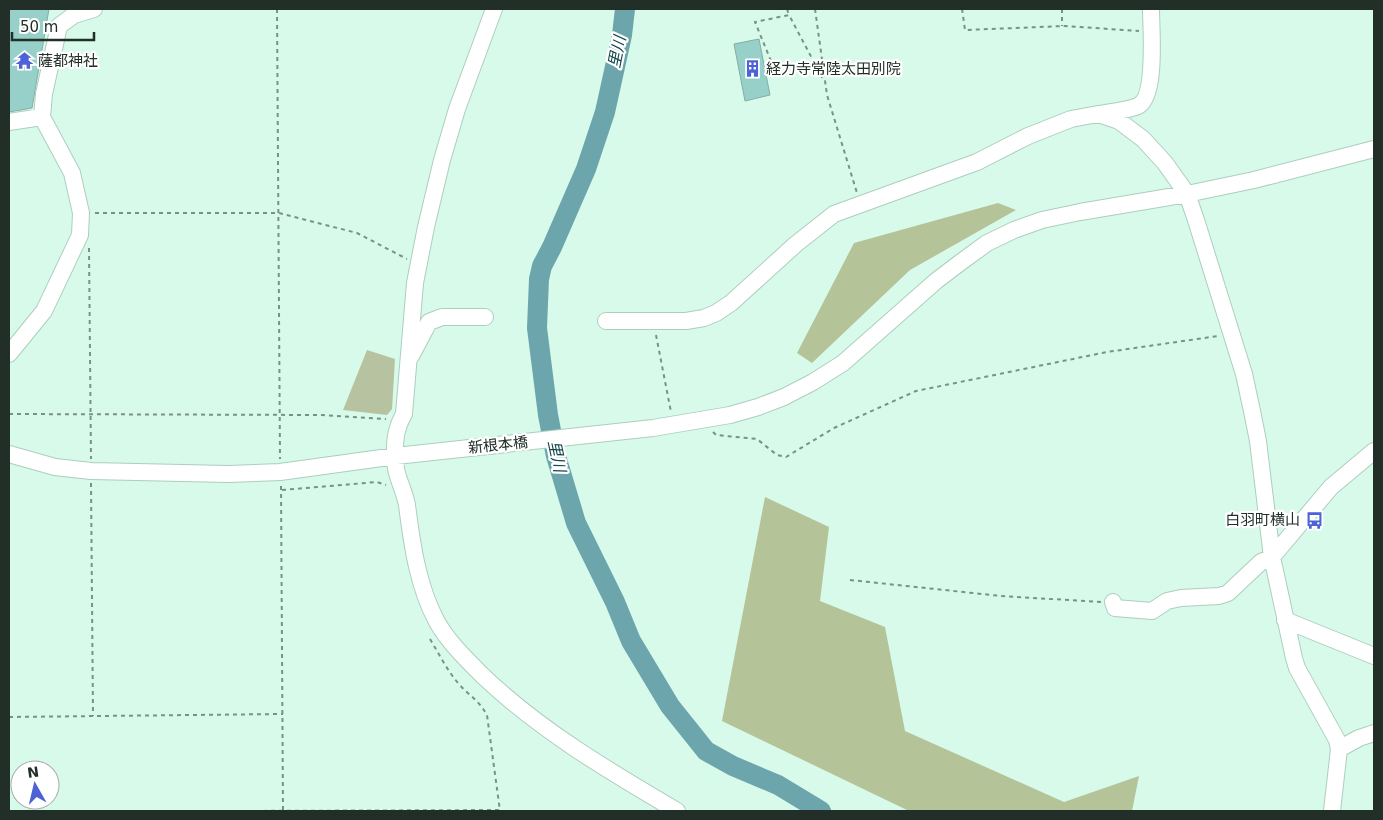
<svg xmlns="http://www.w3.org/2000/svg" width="1383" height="820" viewBox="0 0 1383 820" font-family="'DejaVu Sans','Noto Sans JP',sans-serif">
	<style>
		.green { fill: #b7c2a0 }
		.forest { fill: #b5c399 }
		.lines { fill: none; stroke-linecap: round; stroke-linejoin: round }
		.river { stroke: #6da5ad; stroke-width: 20 }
		.building { fill: #96d0c8; stroke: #87aca7 }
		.minor-casing { stroke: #adcebe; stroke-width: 18 }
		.path { stroke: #7a9186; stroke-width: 2; stroke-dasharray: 4 4; stroke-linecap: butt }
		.minor { stroke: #fff; stroke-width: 16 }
		.labels { text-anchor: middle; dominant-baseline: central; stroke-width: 4.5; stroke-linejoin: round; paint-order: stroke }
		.poi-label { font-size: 15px; fill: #222f29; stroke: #fff; text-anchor: start }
		.street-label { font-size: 15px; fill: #222f29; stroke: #fff }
		.water-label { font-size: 16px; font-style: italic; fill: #12454c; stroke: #fff }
	</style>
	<rect width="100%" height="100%" fill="#d8faea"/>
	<path class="green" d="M367,350L395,359L392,409L387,415L343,410Z"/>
	<path class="forest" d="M998,203L1016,210L910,270L812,363L797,353L854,243Z
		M765,497L829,527L820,601L885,627L905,731L1064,802L1139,776L1132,811H909L722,721Z"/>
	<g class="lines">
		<path class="river" d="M625,9L622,35L605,112L586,169L552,247L542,266L539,279L537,328L548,415L556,456L576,523L615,602L631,641L670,706L706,751L733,766L778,785L821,811"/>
	</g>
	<path class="building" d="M9,9H49L32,108L9,112Z
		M759,39L770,95L745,101L734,44Z"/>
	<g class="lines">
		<defs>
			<path id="minor" d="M494,9L457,109L442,160L426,227L415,283L404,414C402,418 399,423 398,428C394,438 394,462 397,473C400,484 405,494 407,505C412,545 418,587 437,622C449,643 467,660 484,677C541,731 609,771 677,811
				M1100,114C1111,112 1129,110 1138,106C1157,97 1151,28 1151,9
				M9,122L42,117L44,94L59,26L74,15L94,9
				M606,321H686L704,318L716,313L731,303L796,244L834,214L977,162L1028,136L1071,119L1098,114L1119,121L1143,139L1165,163L1187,194L1196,220L1244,374L1252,411L1258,441L1272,557L1294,658L1297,668L1337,740L1339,749L1332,811
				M9,354L44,311L80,235L81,213L72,173L42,117
				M411,356L429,322L442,317H485
				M9,454L55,467L91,471L228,474L280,472L396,456L653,428L730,415L758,407L784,397L813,382L843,363L936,281L961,262L987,243L1014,230L1042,220L1080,212L1187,194L1254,180L1374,149
				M1113,602L1115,608L1152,611L1167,601L1181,598L1219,596L1228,593L1261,562L1272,557L1331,487L1374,451
				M1285,620L1374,656
				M1339,749L1359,738L1374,733"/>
		</defs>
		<use href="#minor" class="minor-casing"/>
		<path class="path" d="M277,9L280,459
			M787,9L789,15
			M815,9L827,95L857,193
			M962,9L965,30L1065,26L1139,31
			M1062,9V26
			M771,61L755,22L789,15L824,81
			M95,213H279L357,233L407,259
			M89,248L91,459
			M656,335L671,412
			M9,414L322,415L386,419
			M713,432L716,435L757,439L777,455L786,457L834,428L916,391L1107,352L1218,336
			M91,483L93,716
			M281,486L283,811
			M282,490L377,482L386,485
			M850,580L1001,596L1101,602
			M430,639C439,654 447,670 458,683C468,695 478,699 487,715L500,811
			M9,717L283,714
			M231,811L500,810"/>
		<use href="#minor" class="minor"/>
	</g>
	<defs>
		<symbol id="temple-bare" viewBox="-9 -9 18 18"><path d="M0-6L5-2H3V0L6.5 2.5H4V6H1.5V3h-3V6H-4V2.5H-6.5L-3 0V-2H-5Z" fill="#4e62d7" stroke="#fff" stroke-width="2.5" paint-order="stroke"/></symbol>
		<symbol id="building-bare" viewBox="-9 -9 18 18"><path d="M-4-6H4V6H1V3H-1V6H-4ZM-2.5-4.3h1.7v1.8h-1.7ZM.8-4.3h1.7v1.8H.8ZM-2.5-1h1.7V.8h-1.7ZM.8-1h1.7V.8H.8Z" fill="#4e62d7" stroke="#fff" stroke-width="2.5" paint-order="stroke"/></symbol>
		<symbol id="bus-bare" viewBox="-9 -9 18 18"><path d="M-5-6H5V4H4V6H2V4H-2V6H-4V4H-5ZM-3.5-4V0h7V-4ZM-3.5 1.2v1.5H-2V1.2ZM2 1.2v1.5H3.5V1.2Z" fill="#4e62d7" stroke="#fff" stroke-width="2.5" paint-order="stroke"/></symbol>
	</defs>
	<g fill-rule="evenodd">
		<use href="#temple-bare" x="12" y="48" width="25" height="25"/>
		<use href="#building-bare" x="740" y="56" width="25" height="25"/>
		<use href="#bus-bare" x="1302" y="508" width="25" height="25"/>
	</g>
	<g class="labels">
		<g class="poi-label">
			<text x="38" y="61">薩都神社</text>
			<text x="766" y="69">経力寺常陸太田別院</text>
			<text x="1300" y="520" text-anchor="end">白羽町横山</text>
		</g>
		<g class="street-label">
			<text transform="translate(498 445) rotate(-6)">新根本橋</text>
		</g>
		<g class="water-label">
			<text transform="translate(617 52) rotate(-79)">里川</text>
			<text transform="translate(557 456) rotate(78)">里川</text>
		</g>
	</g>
	<rect width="1383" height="820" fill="none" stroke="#222f29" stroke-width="20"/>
	<g transform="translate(35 785) rotate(352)"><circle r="24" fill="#ffffff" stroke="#a7aca9"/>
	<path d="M0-4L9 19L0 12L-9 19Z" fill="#4e62d7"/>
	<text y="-8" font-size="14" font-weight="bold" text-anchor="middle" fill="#222f29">N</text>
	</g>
	<path d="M12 32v8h82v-8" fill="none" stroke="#222f29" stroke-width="2.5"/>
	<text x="20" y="32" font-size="15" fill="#222f29" stroke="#ffffff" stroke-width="4" paint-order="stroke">50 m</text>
</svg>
